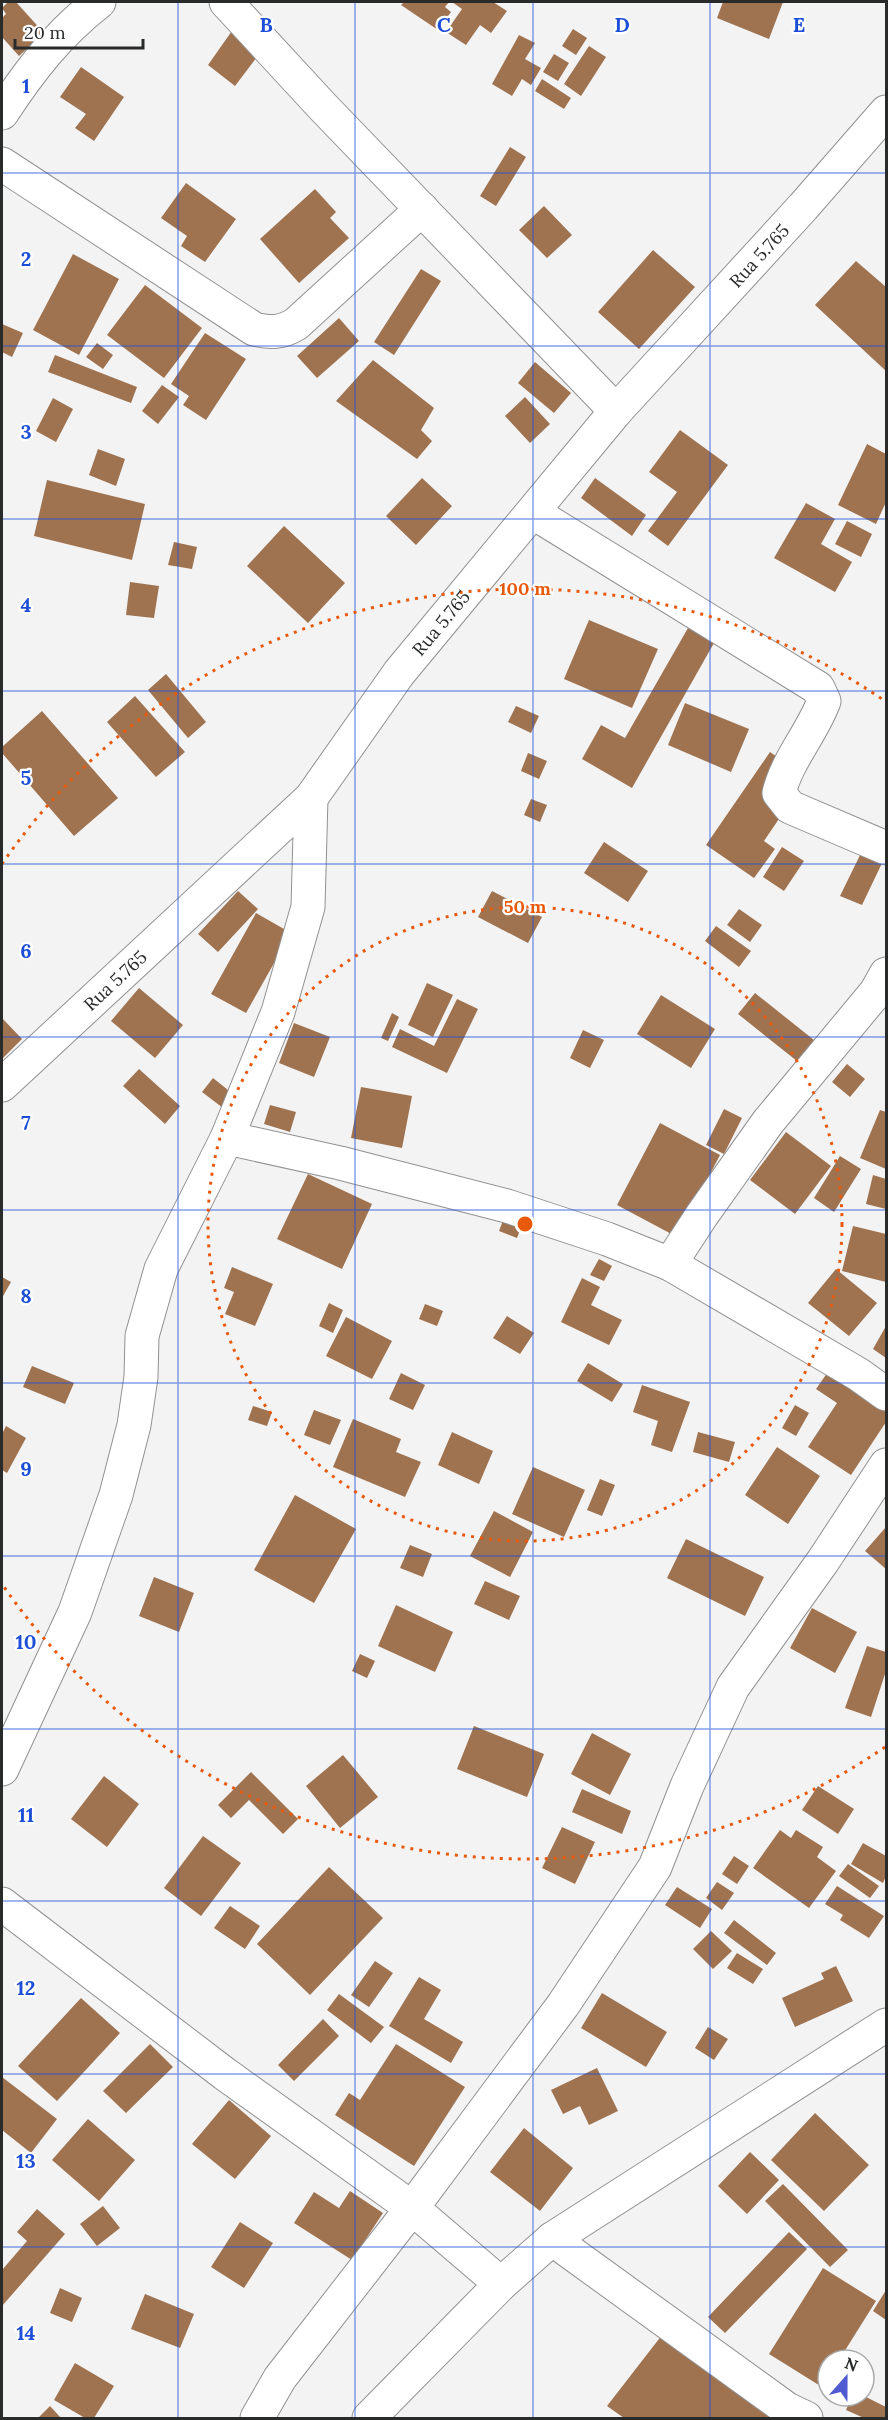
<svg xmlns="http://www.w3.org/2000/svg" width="888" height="2420" viewBox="0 0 888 2420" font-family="Lora,serif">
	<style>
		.building { fill: #9f7350 }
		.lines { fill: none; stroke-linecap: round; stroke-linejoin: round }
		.minor-casing { stroke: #919192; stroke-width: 35 }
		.minor { stroke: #fff; stroke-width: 33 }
		.grid { fill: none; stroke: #1d4ed8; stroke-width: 1.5; stroke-opacity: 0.55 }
		.ring { fill: none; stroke: #e8590c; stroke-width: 3; stroke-dasharray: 3 6 }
		.labels { text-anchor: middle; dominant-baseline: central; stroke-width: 4.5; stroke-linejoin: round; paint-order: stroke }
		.street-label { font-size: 18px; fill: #292a2a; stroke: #fff }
		.grid-label { font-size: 20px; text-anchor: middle; font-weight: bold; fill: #1d4ed8; stroke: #fff; stroke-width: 4.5; stroke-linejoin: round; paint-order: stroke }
		.centre { fill: #e8590c; stroke: #fff; stroke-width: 3 }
		.ring-label { font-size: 18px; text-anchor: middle; font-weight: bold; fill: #e8590c; stroke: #fff; stroke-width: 4.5; stroke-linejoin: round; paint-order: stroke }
	</style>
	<rect width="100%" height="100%" fill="#f3f3f4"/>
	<path class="building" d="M8,2H16L44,33L19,56L2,37V18L6,14L2,8Z
		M404,2H449L445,7L451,12L438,30L401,5Z
		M452,2H493L507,11L491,33L480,25L466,45L446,32L462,9Z
		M723,2H783L769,39L717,18Z
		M234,28L263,49L235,86L208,65Z
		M573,29L587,38L576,55L562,46Z
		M519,35L535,43L525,59L541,68L531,85L522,79L512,96L492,84Z
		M589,46L606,57L581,96L564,84Z
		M554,54L569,63L558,81L543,72Z
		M81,67L124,97L94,141L75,128L86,114L60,97Z
		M542,79L571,98L564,109L535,91Z
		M510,147L526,157L496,206L480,196Z
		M186,183L236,219L205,262L181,246L187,236L161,218Z
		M315,189L336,212L330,218L349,238L299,283L260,239Z
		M544,206L572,235L547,258L519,230Z
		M653,250L695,287L639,349L598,312Z
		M73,254L119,279L79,355L33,330Z
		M856,261L886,287V371L815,305Z
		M421,269L441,281L394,355L374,342Z
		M145,285L202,328L164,378L107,335Z
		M339,318L359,341L317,378L297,356Z
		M2,324L23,333L12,357L2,352Z
		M205,333L246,359L206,420L183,405L189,396L171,384Z
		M97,343L113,355L103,369L86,357Z
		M55,355L137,387L131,403L48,372Z
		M373,360L434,408L421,430L432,441L417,459L336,401Z
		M535,362L571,393L554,413L518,383Z
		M162,385L179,397L158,424L142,411Z
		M525,397L550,424L530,443L505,416Z
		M53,398L73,409L56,442L36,431Z
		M680,430L728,465L668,546L648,531L677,492L649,472Z
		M867,444L886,454V502L876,524L838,505Z
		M98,449L125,459L116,486L89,475Z
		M422,478L452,506L416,545L386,516Z
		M595,478L646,515L632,536L581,498Z
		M47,480L145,504L132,560L34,536Z
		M806,503L835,519L821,544L852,562L835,592L774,558Z
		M847,521L872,534L861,557L835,544Z
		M284,526L345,583L308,623L247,566Z
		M174,542L197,547L192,569L168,565Z
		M130,582L159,586L154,618L126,615Z
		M589,620L658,649L632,708L564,679Z
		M688,628L714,643L632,788L582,759L601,725L625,738Z
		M166,674L206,722L188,738L148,690Z
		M135,696L185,752L156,777L107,722Z
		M685,703L749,729L731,772L668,745Z
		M516,706L539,716L531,733L508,722Z
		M42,711L118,798L74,836L2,753V747Z
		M770,752L783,761L763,791L787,807L764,841L775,849L754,878L706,845Z
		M528,753L547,761L539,779L521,771Z
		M531,799L547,805L540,822L524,815Z
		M604,842L648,871L628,902L584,873Z
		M782,847L804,861L784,891L763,877Z
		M863,849L884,859L862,905L840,896Z
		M238,891L258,909L218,952L198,934Z
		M492,891L542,917L528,943L478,917Z
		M739,909L762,925L750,942L727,925Z
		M256,913L291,933L246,1013L211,994Z
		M716,926L751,951L739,967L705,941Z
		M427,983L453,995L433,1037L408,1025Z
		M139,988L183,1025L155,1058L111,1021Z
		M755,993L819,1044L802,1065L738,1014Z
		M661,995L715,1029L691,1068L637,1034Z
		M457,999L478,1009L447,1073L392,1047L400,1029L434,1046Z
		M392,1013L399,1017L388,1041L381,1038Z
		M2,1018L22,1039L2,1059Z
		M294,1023L330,1037L314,1077L279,1063Z
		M583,1030L604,1040L590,1068L570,1058Z
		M847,1064L865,1079L850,1097L832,1082Z
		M139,1069L180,1106L165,1124L123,1086Z
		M213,1078L233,1094L223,1108L202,1092Z
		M361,1087L412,1096L402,1148L351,1138Z
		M270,1105L296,1112L290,1132L264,1124Z
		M724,1109L742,1118L724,1154L706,1145Z
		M880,1110L886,1112V1169L860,1158Z
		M660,1123L720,1155L677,1237L617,1205Z
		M786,1132L831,1166L795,1214L750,1180Z
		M840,1156L861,1169L834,1212L814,1198Z
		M308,1174L372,1204L342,1269L277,1239Z
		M873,1175L886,1179V1209L866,1204Z
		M507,1210L525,1217L517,1238L499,1231Z
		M853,1226L886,1234V1282L842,1271Z
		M599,1259L612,1266L604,1281L590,1275Z
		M232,1267L273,1284L255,1326L225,1314L234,1292L224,1288Z
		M836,1269L877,1303L849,1336L808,1303Z
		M2,1277L11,1282L2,1298Z
		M582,1278L600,1287L591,1305L622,1320L609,1345L561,1322Z
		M329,1303L343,1310L333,1333L319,1326Z
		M425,1304L443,1311L437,1326L419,1319Z
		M507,1316L534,1333L520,1354L493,1338Z
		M346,1317L392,1341L372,1379L326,1356Z
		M886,1326V1358L873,1349Z
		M588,1363L623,1384L612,1402L577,1381Z
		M32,1366L74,1383L65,1404L23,1387Z
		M830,1369L886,1407V1422L851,1475L808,1447L837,1403L816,1389Z
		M401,1373L425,1385L413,1410L389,1399Z
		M642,1385L690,1402L672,1452L651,1445L658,1421L633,1412Z
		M795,1405L809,1413L796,1436L782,1428Z
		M253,1406L272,1412L267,1426L248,1420Z
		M314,1410L341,1420L330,1445L304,1435Z
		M353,1419L401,1439L396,1452L421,1462L405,1497L333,1467Z
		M6,1426L26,1438L7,1473L2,1470V1434Z
		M452,1432L493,1451L479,1484L438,1465Z
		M698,1432L735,1442L729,1462L693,1452Z
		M777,1447L820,1476L788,1524L745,1495Z
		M533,1467L585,1490L564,1537L512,1514Z
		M600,1479L615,1485L602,1516L587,1510Z
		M295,1495L356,1529L314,1603L254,1570Z
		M494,1511L533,1532L510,1577L470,1556Z
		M886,1527V1569L865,1551Z
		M686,1539L764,1577L745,1616L667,1578Z
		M410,1545L432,1554L423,1577L400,1568Z
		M154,1577L194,1593L179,1632L139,1616Z
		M485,1581L520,1596L509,1620L474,1604Z
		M396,1605L453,1632L435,1672L378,1646Z
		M812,1608L857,1632L835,1673L790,1648Z
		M867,1646L886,1652V1671L871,1717L845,1708Z
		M360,1654L375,1661L367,1678L352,1671Z
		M474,1726L544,1754L527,1797L457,1769Z
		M592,1733L631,1754L610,1795L571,1774Z
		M343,1755L378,1797L340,1828L306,1786Z
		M251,1772L298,1819L283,1834L249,1800L231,1818L218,1805Z
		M104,1776L139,1804L107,1847L71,1819Z
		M818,1786L854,1809L838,1834L802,1810Z
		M582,1789L631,1811L622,1834L572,1812Z
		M562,1827L595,1842L575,1884L542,1868Z
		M780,1830L791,1838L796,1830L823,1847L817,1857L836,1871L809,1908L753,1868Z
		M203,1836L241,1863L201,1916L164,1888Z
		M863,1843L886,1856V1876L883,1883L851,1864Z
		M734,1856L749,1866L737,1884L722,1874Z
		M848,1864L879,1886L870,1898L839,1876Z
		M329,1867L383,1918L310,1995L257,1944Z
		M717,1882L734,1893L722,1910L706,1898Z
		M837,1886L884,1916L869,1938L840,1920L843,1915L825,1904Z
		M677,1887L712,1909L700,1928L665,1905Z
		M230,1906L260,1926L245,1949L214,1928Z
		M734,1920L776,1953L767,1965L724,1933Z
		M711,1931L732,1951L713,1969L693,1949Z
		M737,1953L763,1969L753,1984L727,1968Z
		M375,1961L393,1973L369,2007L351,1995Z
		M836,1966L853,2001L795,2027L782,1998L824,1979L821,1973Z
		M419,1977L441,1990L424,2019L463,2042L451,2063L389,2026Z
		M602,1993L667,2032L646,2067L581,2028Z
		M339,1994L384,2027L371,2043L327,2010Z
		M81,1998L120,2033L57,2101L18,2066Z
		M323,2019L339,2036L294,2081L278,2065Z
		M708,2027L728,2039L714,2060L695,2048Z
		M150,2044L173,2067L126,2113L103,2091Z
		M396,2044L465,2087L414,2166L335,2115L349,2093L360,2100Z
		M597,2068L618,2111L589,2125L580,2106L563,2114L551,2090Z
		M2,2077L57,2119L31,2153L2,2130Z
		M229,2100L271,2136L235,2179L192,2144Z
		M815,2113L869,2165L824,2211L771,2160Z
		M88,2119L135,2160L99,2201L52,2160Z
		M524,2128L573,2168L540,2211L490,2172Z
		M750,2152L779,2180L747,2214L718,2186Z
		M783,2184L848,2250L830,2267L765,2201Z
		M350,2191L383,2213L352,2260L294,2223L314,2192L339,2208Z
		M103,2206L120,2228L97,2246L80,2224Z
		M37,2209L65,2234L2,2306V2270L27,2241L17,2232Z
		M240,2222L273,2243L244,2288L211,2267Z
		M789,2232L807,2249L725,2333L708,2317Z
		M823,2268L876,2301L839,2360H828V2378L822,2387L769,2354Z
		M60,2288L82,2298L72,2322L50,2313Z
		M886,2290V2320L873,2311Z
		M145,2294L194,2314L180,2348L131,2329Z
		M662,2335L770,2418H624L607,2406Z
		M75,2363L114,2386L94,2418H85L54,2400Z
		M852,2396H864L886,2407V2418H864L846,2410Z
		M50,2406L61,2418H38Z"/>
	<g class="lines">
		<defs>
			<g id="minor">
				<path d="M226,2L323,107L616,411"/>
				<path d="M2,113C30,70 58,34 99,2"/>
				<path d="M2,164L254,329C271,333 281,333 296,324L422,209"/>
				<path d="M534,513L818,688L824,701C812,733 787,760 779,793L790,807L886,848"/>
				<path id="s1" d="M2,1085L311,798L399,673L616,411L803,207L886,112"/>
				<path d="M227,1138L340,1163L507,1206L607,1239L670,1264L858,1374L886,1394"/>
				<path d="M670,1264L702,1215L768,1122L876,992L886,974"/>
				<path d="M2,1769L75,1612L116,1495L134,1425L141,1377L142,1336L161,1269L227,1138L278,1012L308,907L311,798"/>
				<path d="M2,1904L225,2074L412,2208L501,2284"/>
				<path d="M552,2239L787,2409L806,2418"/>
				<path d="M257,2418L280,2378L412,2208L563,2005L655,1867L687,1786L733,1687L823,1561L886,1465"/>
				<path d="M369,2418L501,2284L552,2239L886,2025"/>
			</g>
		</defs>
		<use href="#minor" class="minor-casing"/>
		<use href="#minor" class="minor"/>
	</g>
	<path class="grid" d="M178,2V2418M355,2V2418M533,2V2418M710,2V2418M2,173H886M2,346H886M2,519H886M2,691H886M2,864H886M2,1037H886M2,1210H886M2,1383H886M2,1556H886M2,1729H886M2,1901H886M2,2074H886M2,2247H886"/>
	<g class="ring">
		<circle cx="525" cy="1224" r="317"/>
		<path d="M885 1747A635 635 0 0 1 2 1584M2 864A635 635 0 0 1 885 701"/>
	</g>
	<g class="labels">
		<g class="street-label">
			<text stroke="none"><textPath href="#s1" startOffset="1126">Rua 5.765</textPath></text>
			<text stroke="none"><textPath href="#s1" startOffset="640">Rua 5.765</textPath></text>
			<text stroke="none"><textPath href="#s1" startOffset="154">Rua 5.765</textPath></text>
		</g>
	</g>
	<g class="grid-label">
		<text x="266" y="32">B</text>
		<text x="444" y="32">C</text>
		<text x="622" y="32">D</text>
		<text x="799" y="32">E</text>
		<text x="26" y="93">1</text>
		<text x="26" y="266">2</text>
		<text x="26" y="439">3</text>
		<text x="26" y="612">4</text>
		<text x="26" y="785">5</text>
		<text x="26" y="958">6</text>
		<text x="26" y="1130">7</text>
		<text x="26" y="1303">8</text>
		<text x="26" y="1476">9</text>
		<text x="26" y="1649">10</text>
		<text x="26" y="1822">11</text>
		<text x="26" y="1995">12</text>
		<text x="26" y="2168">13</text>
		<text x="26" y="2340">14</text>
	</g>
	<circle cx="525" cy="1224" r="9" class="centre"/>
	<g class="ring-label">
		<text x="525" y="595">100 m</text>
		<text x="525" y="913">50 m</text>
	</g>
	<rect width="888" height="2420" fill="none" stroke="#292a2a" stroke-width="6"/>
	<g transform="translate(846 2378) rotate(21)"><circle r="28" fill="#ffffff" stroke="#a9aaaa" stroke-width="1.5"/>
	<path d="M0-4.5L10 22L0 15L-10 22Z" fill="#515bd1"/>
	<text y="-9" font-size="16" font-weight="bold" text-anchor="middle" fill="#292a2a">N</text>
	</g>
	<path d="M15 39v9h128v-9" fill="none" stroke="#292a2a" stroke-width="3"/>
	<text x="24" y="39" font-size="18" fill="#292a2a" stroke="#ffffff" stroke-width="4.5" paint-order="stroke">20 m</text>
</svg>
